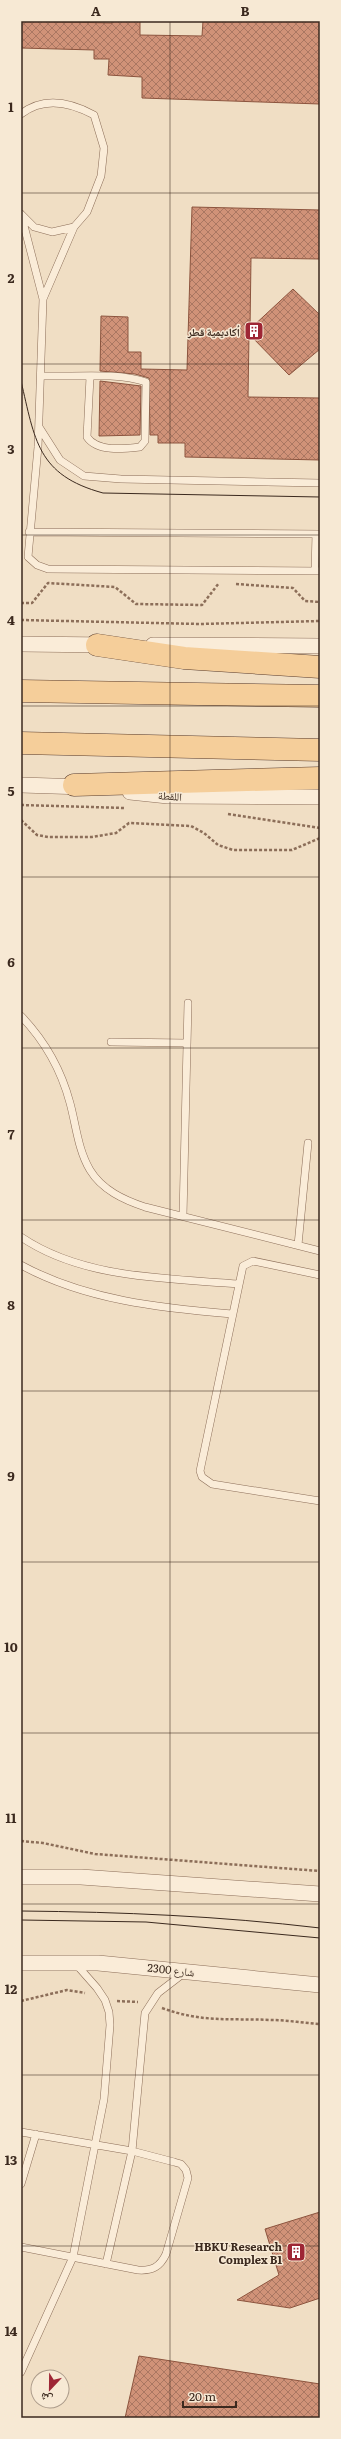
<svg xmlns="http://www.w3.org/2000/svg" width="341" height="2439" viewBox="0 0 341 2439" font-family="Literata,'Noto Naskh Arabic',serif">
	<style>
		.building { fill: url(#building-cross-hatch); stroke: #8c543e }
		.lines { fill: none; stroke-linecap: round; stroke-linejoin: round }
		.service-casing { stroke: #8c6e59; stroke-width: 8 }
		.minor-casing { stroke: #8c6e59; stroke-width: 16 }
		.primary-casing { stroke: #5a3d2e; stroke-width: 23 }
		.path { stroke: #8c6e59; stroke-width: 2.5; stroke-dasharray: 3 2; stroke-linecap: butt }
		.service { stroke: #faecd8; stroke-width: 7 }
		.minor { stroke: #faecd8; stroke-width: 15 }
		.primary { stroke: #f5ce9a; stroke-width: 22 }
		.tram { stroke: #3b291e; stroke-width: 1 }
		.grid { fill: none; stroke: #3b291e; stroke-width: 1; stroke-opacity: 0.55 }
		.labels { text-anchor: middle; dominant-baseline: central; stroke-width: 3; stroke-linejoin: round; paint-order: stroke }
		.poi-label { font-size: 11px; font-weight: bold; fill: #3b291e; stroke: #f7e9d4; text-anchor: end }
		.street-label { font-size: 11px; fill: #3b291e; stroke: #f7e9d4 }
		.neatline { fill: none; stroke: #3b291e; stroke-width: 1.5 }
		.grid-label { font-size: 13px; text-anchor: middle; font-weight: bold; fill: #3b291e }
	</style>
	<defs>
		<pattern id="building-cross-hatch" width="8" height="8" patternUnits="userSpaceOnUse"><rect width="8" height="8" fill="#d09278"/><path d="M0 0l8 8M0 8l8-8" fill="none" stroke="#aa7762"/></pattern>
	</defs>
	<rect width="100%" height="100%" fill="#f0dec4"/>
	<path class="building" d="M21,21L112,23V21H140V35L202,36L203,21H320V104L142,98V77L108,75L109,59H94V50L21,48Z
		M192,207L320,210V259L251,258L250,329L293,289L320,315V349L289,375L249,334L248,397L320,398V460L185,457V443H158V435H150L149,378L135,374L100,371L101,316L128,317V352H141V369L187,370Z
		M100,381L141,386L140,435L99,436Z
		M320,2212V2298L290,2308L237,2300L279,2275L265,2229Z
		M139,2356L320,2384V2418H125Z"/>
	<g class="lines">
		<defs>
			<path id="service" d="M21,114C44,96 70,102 94,115L104,148L101,176L87,212L74,227L52,232L34,227L22,215
				M21,214L43,299L38,447L28,557L37,565L48,569L320,571
				M43,299L74,227
				M42,376C74,377 117,372 146,382L145,441L140,447C123,449 97,452 87,437L90,377
				M39,427L60,460L84,476L121,479L320,483
				M29,532L320,534
				M315,571L316,534
				M21,1016C45,1041 61,1069 70,1103C76,1125 78,1150 90,1170C102,1190 124,1200 145,1207L320,1251
				M111,1042L187,1043
				M183,1216L188,1003
				M21,1237C83,1279 166,1278 239,1284
				M298,1245L308,1143
				M21,1265C85,1300 160,1308 232,1314
				M320,1275L253,1261L243,1266L200,1471L202,1477L212,1484L320,1501
				M21,2132L132,2151L174,2162L181,2164L186,2170L188,2178L166,2254C160,2267 152,2271 138,2270L21,2247
				M21,2184L36,2134
				M106,2264L132,2151L145,2013L158,1993L184,1973
				M21,2372L73,2257L104,2099L110,2025L109,2012L105,2000L97,1988L75,1963"/>
			<path id="minor" d="M21,644L107,645
				M153,645L320,646
				M21,785L84,787
				M130,792L168,796L320,797
				M21,1877H81L320,1894
				M21,1963H98L320,1985"/>
			<path id="primary" d="M97,645L184,658L320,667
				M21,691L320,696
				M21,743L320,750
				M74,785L320,778"/>
		</defs>
		<use href="#service" class="service-casing"/>
		<use href="#minor" class="minor-casing"/>
		<use href="#primary" class="primary-casing"/>
		<path class="path" d="M236,584L293,588L305,601L320,602
			M21,603H32L48,583L115,587L136,604L202,605L219,583
			M21,620L200,624L320,621
			M21,805L125,808
			M228,814L320,828
			M21,820L37,835L48,837H92L116,833L129,823L191,826L204,833L218,845L233,850H292L320,838
			M21,1841L43,1843L95,1854L320,1871
			M21,2001L67,1990L85,1993
			M117,2001L138,2002
			M162,2008C203,2023 229,2018 271,2020C287,2020 304,2023 320,2024"/>
		<use href="#service" class="service"/>
		<use href="#minor" class="minor"/>
		<use href="#primary" class="primary"/>
		<path class="tram" d="M21,381C35,440 37,475 103,493L320,497
			M21,1911C123,1912 219,1916 320,1928
			M21,1920L146,1922L320,1938"/>
	</g>
	<path class="grid" d="M170,21V2418M21,193H320M21,364H320M21,535H320M21,706H320M21,877H320M21,1048H320M21,1220H320M21,1391H320M21,1562H320M21,1733H320M21,1904H320M21,2075H320M21,2246H320"/>
	<defs>
		<symbol id="building-square" viewBox="-11 -11 22 22"><rect x="-9" y="-9" width="18" height="18" rx="4" fill="#9e2635" stroke="#f7e9d4"/><path d="M-4-6H4V6H1V3H-1V6H-4ZM-2.5-4.3h1.7v1.8h-1.7ZM.8-4.3h1.7v1.8H.8ZM-2.5-1h1.7V.8h-1.7ZM.8-1h1.7V.8H.8Z" fill="#fff"/></symbol>
	</defs>
	<g fill-rule="evenodd">
		<use href="#building-square" x="243" y="320" width="22" height="22"/>
		<use href="#building-square" x="285" y="2241" width="22" height="22"/>
	</g>
	<g class="labels">
		<g class="poi-label">
			<text x="240" y="331">أكاديمية قطر</text>
			<text x="282" y="2246">HBKU Research<tspan x="282" dy="13">Complex B1</tspan></text>
		</g>
		<g class="street-label">
			<text transform="translate(170 795) rotate(4)">اللقطة</text>
			<text transform="translate(171 1969) rotate(6)">شارع 2300</text>
		</g>
	</g>
	<rect width="341" height="2439" fill="none" stroke="#f7e9d4" stroke-width="44"/>
	<g transform="translate(50 2389) rotate(202)"><circle r="19" fill="#f7e9d4" stroke="#ac9c8b"/>
	<path d="M0-3L7 15L0 10L-7 15Z" fill="#9e2635"/>
	<text y="-6" font-size="11" font-weight="bold" text-anchor="middle" fill="#3b291e">ش</text>
	</g>
	<path d="M183 2401v6h53v-6" fill="none" stroke="#3b291e" stroke-width="2"/>
	<text x="189" y="2401" font-size="12" fill="#3b291e" stroke="#f7e9d4" stroke-width="3" paint-order="stroke">20 m</text>
	<rect x="22" y="22" width="297" height="2395" class="neatline"/>
	<g class="grid-label">
		<text x="96" y="16">A</text>
		<text x="245" y="16">B</text>
		<text x="11" y="112">1</text>
		<text x="11" y="283">2</text>
		<text x="11" y="454">3</text>
		<text x="11" y="625">4</text>
		<text x="11" y="796">5</text>
		<text x="11" y="967">6</text>
		<text x="11" y="1139">7</text>
		<text x="11" y="1310">8</text>
		<text x="11" y="1481">9</text>
		<text x="11" y="1652">10</text>
		<text x="11" y="1823">11</text>
		<text x="11" y="1994">12</text>
		<text x="11" y="2165">13</text>
		<text x="11" y="2336">14</text>
	</g>
</svg>
